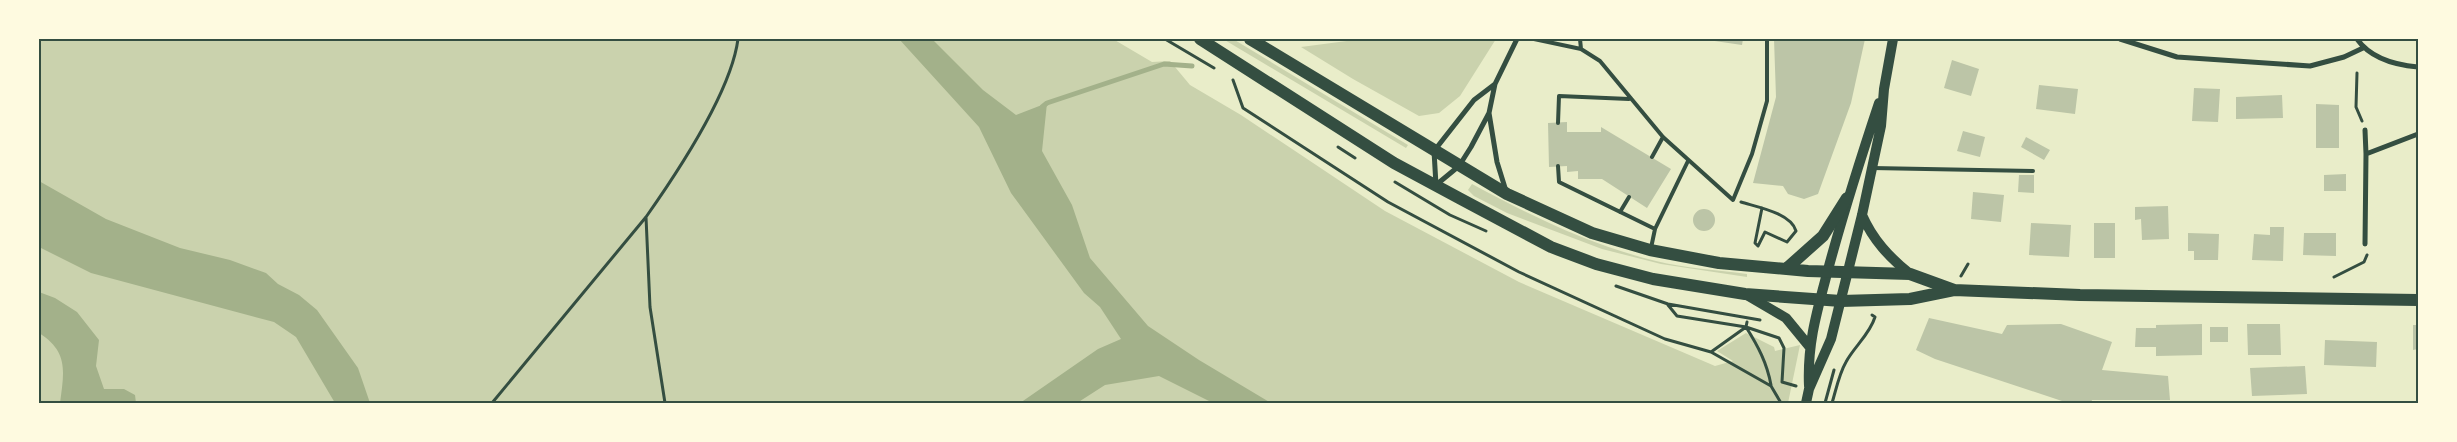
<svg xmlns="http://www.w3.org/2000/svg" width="2457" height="442" viewBox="0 0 2457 442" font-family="'Titillium Web',sans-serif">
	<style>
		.green { fill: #cad2ad }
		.water { fill: #a3b18a }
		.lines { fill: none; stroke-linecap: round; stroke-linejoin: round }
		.stream { stroke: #a3b18a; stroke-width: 5 }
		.building { fill: #bcc5a7 }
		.path { stroke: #344e41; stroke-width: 3 }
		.service { stroke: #344e41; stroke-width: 4 }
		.minor { stroke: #344e41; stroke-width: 5 }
		.secondary { stroke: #344e41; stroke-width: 10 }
		.primary { stroke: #344e41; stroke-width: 12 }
		.neatline { fill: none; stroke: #344e41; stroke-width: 2 }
	</style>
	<rect width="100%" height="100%" fill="#e9edc9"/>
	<path class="green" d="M39,39H1113L1152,62L1170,61L1190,85L1241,115L1385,211L1519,282L1715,366L1733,361L1717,351L1746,333L1774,347L1775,351L1800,345L1788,403H39Z
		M1223,39H1233L1408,145L1406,148Z
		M1362,39H1496L1460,96L1439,113L1419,116L1353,79L1301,47Z
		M1472,184C1531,216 1590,245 1656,261C1685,268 1717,270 1747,274V277L1661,264L1602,249L1507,213L1474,196L1468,190Z"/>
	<path class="water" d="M899,39H932L983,90L1016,115L1047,103L1042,151L1072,205L1090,258L1148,326L1199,360L1271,403H1213L1159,376L1105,385L1077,403H1020L1098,349L1121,339L1100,307L1084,293L1011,193L979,127Z
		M39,181L106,219L180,248L230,260L266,273L278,284L299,295L317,310L358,368L370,403H335L296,337L274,322L91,273L39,247Z
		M39,292L55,298L77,312L99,340L96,366L104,389H124L135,395L136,403H60C64,372 69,352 39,333Z"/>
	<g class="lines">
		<path class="stream" d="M1042,107L1047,103L1164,64L1192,66"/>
	</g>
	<path class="building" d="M1701,39H1743L1742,45Z
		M1774,39H1865L1851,103L1818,194L1804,199L1788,194L1783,186L1753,183L1776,97Z
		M1952,60L1979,69L1971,96L1944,88Z
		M2039,85L2078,89L2075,114L2036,109Z
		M2194,88L2220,89L2218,122L2192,121Z
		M2282,95L2283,118L2236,119V97Z
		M2316,104L2339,105V148H2316Z
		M1567,122V132H1601V127L1671,169L1647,208L1602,179H1578V171L1567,172V166L1549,167L1548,123Z
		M1963,131L1985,137L1980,157L1957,151Z
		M2026,137L2050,150L2044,160L2021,147Z
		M2346,174V191H2324V175Z
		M2019,175H2034V193L2018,192Z
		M1973,192L2004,195L2001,222L1971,219Z
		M2168,206L2169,239L2142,240L2141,219L2135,220V207Z
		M1693 220a11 11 0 1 1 22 0a11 11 0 1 1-22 0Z
		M2031,223L2071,225L2069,257L2029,255Z
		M2094,223H2115V258H2094Z
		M2270,227H2284L2283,261L2252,260L2254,234L2270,235Z
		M2188,233L2219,234L2218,260H2194V251H2188Z
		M2304,233H2336V256L2303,255Z
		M1929,318L2002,334L2007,325L2061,324L2112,342L2102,370L2168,376L2170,400H2092L2091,403H2068L1935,359L1916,350Z
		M2202,324V355L2156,356V347H2135L2136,328H2156V325Z
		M2247,324H2280L2281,355H2248Z
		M2413,325H2418V349L2413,350Z
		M2210,327H2228V342H2210Z
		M2325,340L2377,342L2376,367L2324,365Z
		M2305,366L2307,394L2252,396L2250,368Z"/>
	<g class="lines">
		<path class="path" d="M1133,39H1161
			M1165,39L1214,68
			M2357,73L2356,107L2362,121
			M1233,80L1243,108L1388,202L1519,272L1665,339L1711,352L1771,386L1781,403
			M1338,147L1355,158
			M1395,182L1450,215L1486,231
			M1741,202C1757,207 1791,213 1796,231L1787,242L1765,232L1758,246L1755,243L1762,208
			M646,217L650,307L665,403
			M1961,276L1968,264
			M2334,277L2364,262L2367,255
			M1616,286L1668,304L1760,320
			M1668,305L1677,316L1746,327L1779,338L1784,348L1782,382L1796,386
			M1746,327C1758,346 1767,363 1771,385
			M1711,352L1746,327L1747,322
			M492,403L646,217C677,173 731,93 738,39
			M1825,403L1834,370
			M1832,403C1836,390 1839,374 1846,362C1854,347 1870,334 1875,317L1872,315"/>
		<path class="service" d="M1534,39L1581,49L1600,61L1663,137L1733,200L1752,154L1767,101V39
			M1580,39L1581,49
			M1558,123L1559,96L1629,99
			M1652,157L1663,137
			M1558,166L1559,182L1655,229
			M1872,168L2033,171
			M1620,212L1629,197
			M1651,248L1655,229L1688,161"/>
		<path class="minor" d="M2120,39L2177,57L2310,66L2344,57L2363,48
			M2357,39C2371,59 2395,65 2418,67
			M1489,113L1497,162L1506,191
			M2365,130L2366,154
			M1436,185L1459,166L1471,147L1489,113L1495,84L1517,39
			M1436,185L1434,151L1474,100L1495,84
			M2365,244L2366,154L2418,134"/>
		<path class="secondary" d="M1862,215C1873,240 1889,257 1910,274
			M1745,294L1786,318L1809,346
			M1809,386C1807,342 1818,308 1829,266C1844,211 1861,157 1879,103
			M1806,403L1809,389L1831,339L1862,215L1881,126L1884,89L1893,39"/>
		<path class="primary" d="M1200,39L1394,163L1459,198L1551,247L1596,264L1653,279L1745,294L1841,301L1910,299L1954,290L2080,295L2418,300
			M1250,39L1507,194L1592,233L1650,250L1719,263L1808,271L1910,274L1954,290
			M1786,269L1823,236L1847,198"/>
	</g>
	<rect width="2457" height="442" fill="none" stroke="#fefae0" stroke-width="80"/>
	<rect x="40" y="40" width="2377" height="362" class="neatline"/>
</svg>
